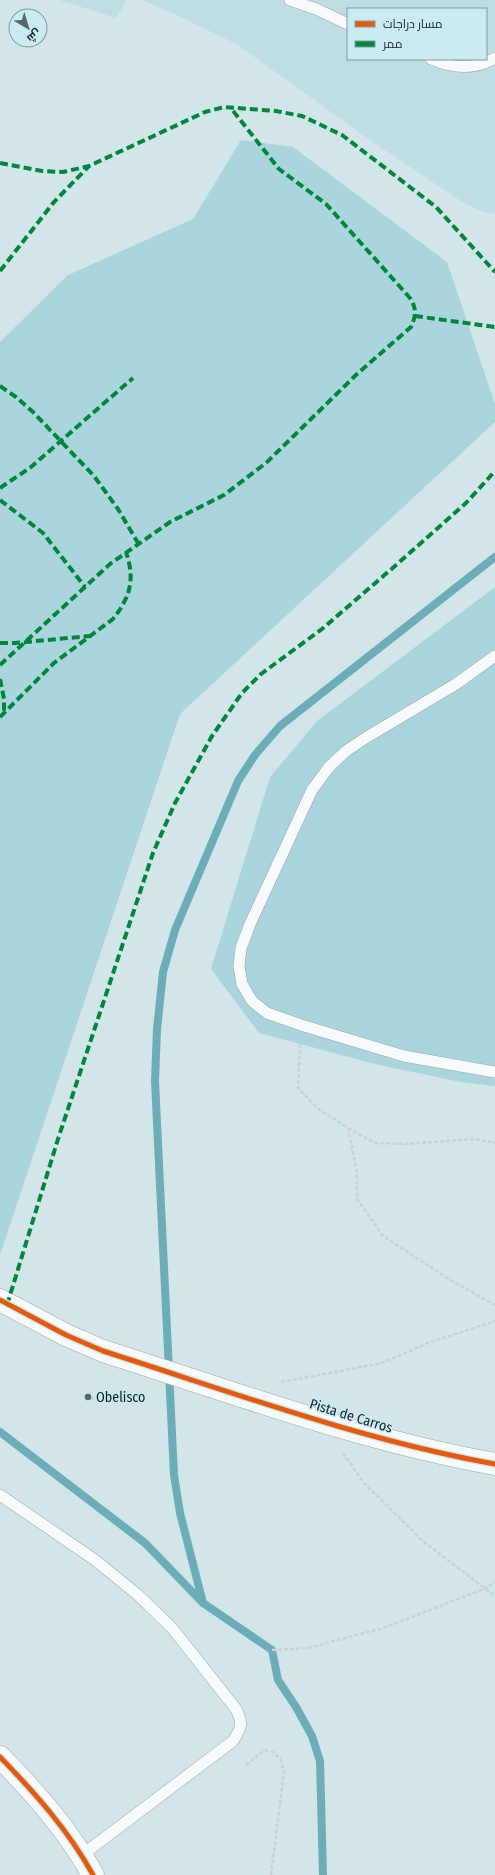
<svg xmlns="http://www.w3.org/2000/svg" width="495" height="1875" viewBox="0 0 495 1875" font-family="'Fira Sans Condensed',Cairo,sans-serif">
	<style>
		.built { fill: #bfdee4; fill-rule: evenodd }
		.green { fill: #abd5dc }
		.lines { fill: none; stroke-linecap: round; stroke-linejoin: round }
		.stream { stroke: #6cadb8; stroke-width: 8 }
		.building { fill: #bdccce; stroke: #adbcbe }
		.service-casing { stroke: #99a7aa; stroke-width: 12 }
		.minor-casing { stroke: #99a7aa; stroke-width: 23 }
		.path { stroke: #ccd1d2; stroke-width: 2.5; stroke-dasharray: 4 2; stroke-linecap: butt }
		.service { stroke: #f8fbfc; stroke-width: 11 }
		.minor { stroke: #f8fbfc; stroke-width: 22 }
		.quiet { stroke: #00873e; stroke-width: 4; stroke-dasharray: 8 4; stroke-linecap: butt }
		.cycleway-casing { stroke: #c9ebf1; stroke-width: 8 }
		.cycleway { stroke: #e8590c; stroke-width: 5 }
		.poi-dot { fill: #576669; stroke: #c9ebf1; stroke-width: 1.5 }
		.labels { text-anchor: middle; dominant-baseline: central; stroke-width: 3; stroke-linejoin: round; paint-order: stroke }
		.poi-label { font-size: 14px; fill: #152224; stroke: #c9ebf1; text-anchor: start }
		.street-label { font-size: 14px; fill: #152224; stroke: #c9ebf1 }
	</style>
	<rect width="100%" height="100%" fill="#d2e5e8"/>
	<path class="built" d="M59,0H127L116,18Z
		M142,0H495V214L483,212L464,203L364,136L238,45L179,16ZM348,9H486V59H348Z"/>
	<path class="green" d="M241,140L293,147L447,262L495,404V422L180,714L0,1255V342L68,275L193,219Z
		M495,587V1086L461,1082L379,1065L259,1033L211,969L270,777L317,721Z"/>
	<g class="lines">
		<path class="stream" d="M0,1432L145,1543L203,1603L272,1650L278,1680L296,1707L312,1736L320,1761L323,1875
			M203,1603L180,1513L174,1475L155,1081L157,1029L163,972L175,930L238,781L255,755L280,726L495,557"/>
	</g>
	<path class="building" d="M90,1392L93,1399L87,1401L84,1395Z"/>
	<g class="lines">
		<defs>
			<path id="service" d="M290,0L316,9L348,24
				M431,59C452,68 475,70 495,58
				M495,656L456,684L367,737L346,751L329,767L312,790L250,924L241,948L239,966L242,984L252,1001L267,1013L301,1025L404,1056L495,1072
				M0,1495L95,1560L138,1595L172,1628L236,1709C243,1723 242,1727 233,1741L82,1855"/>
			<path id="minor" d="M0,1300L66,1335L103,1351C232,1392 361,1440 495,1464
				M0,1757C35,1793 69,1831 93,1875"/>
		</defs>
		<use href="#service" class="service-casing"/>
		<use href="#minor" class="minor-casing"/>
		<path class="path" d="M300,1044L298,1088L317,1108L348,1128L357,1173V1199L383,1236L452,1281L495,1305
			M348,1128L375,1143L405,1144L474,1139L495,1143
			M281,1382L382,1363L428,1343L495,1321
			M343,1453L364,1483L424,1542L495,1596
			M272,1650L308,1648L383,1628L484,1589L495,1582
			M246,1765L265,1750L273,1752L280,1759L284,1771L271,1875"/>
		<use href="#service" class="service"/>
		<use href="#minor" class="minor"/>
		<path class="quiet" d="M0,163L42,171L63,172L89,166L205,112L224,107L276,111L302,116L342,135L436,207L495,272
			M0,271L54,202L89,166
			M415,316L495,327
			M0,386L16,397L33,412L94,476L118,509L138,543
			M0,488L31,467L133,378
			M0,500L43,533L85,587
			M0,643H15L90,636
			M0,665L110,564L170,522L224,495L266,463L357,374L411,327C416,316 417,309 410,298L326,204L279,169L230,107
			M0,679L4,699V713
			M0,717L54,663L113,619C131,596 135,579 126,552
			M7,1305L58,1139L153,853L175,803L212,736L242,693L261,674L322,629L395,566L466,503L495,471"/>
		<defs>
			<path id="cycleway" d="M0,1300L66,1335L103,1351C232,1392 361,1440 495,1464
				M0,1757C35,1793 69,1831 93,1875"/>
		</defs>
		<use href="#cycleway" class="cycleway-casing"/>
		<use href="#cycleway" class="cycleway"/>
	</g>
	<circle class="poi-dot" cx="88" cy="1397" r="4"/>
	<g class="labels">
		<g class="poi-label">
			<text x="96" y="1397">Obelisco</text>
		</g>
		<g class="street-label">
			<text transform="translate(351 1416) rotate(17)">Pista de Carros</text>
		</g>
	</g>
	<rect x="347" y="8" width="140" height="52" fill="#c9ebf1" stroke="#819b9f"/>
	<rect x="355" y="21" width="20" height="6" fill="#e8590c" stroke="#819b9f"/>
	<text x="383" y="28" font-size="12" fill="#152224">مسار دراجات</text>
	<rect x="355" y="41" width="20" height="6" fill="#00873e" stroke="#819b9f"/>
	<text x="383" y="48" font-size="12" fill="#152224">ممر</text>
	<g transform="translate(28 28) rotate(142)"><circle r="19" fill="#c9ebf1" stroke="#819b9f"/>
	<path d="M0-3L7 15L0 10L-7 15Z" fill="#576669"/>
	<text y="-6" font-size="11" font-weight="bold" text-anchor="middle" fill="#152224">ش</text>
	</g>
</svg>
